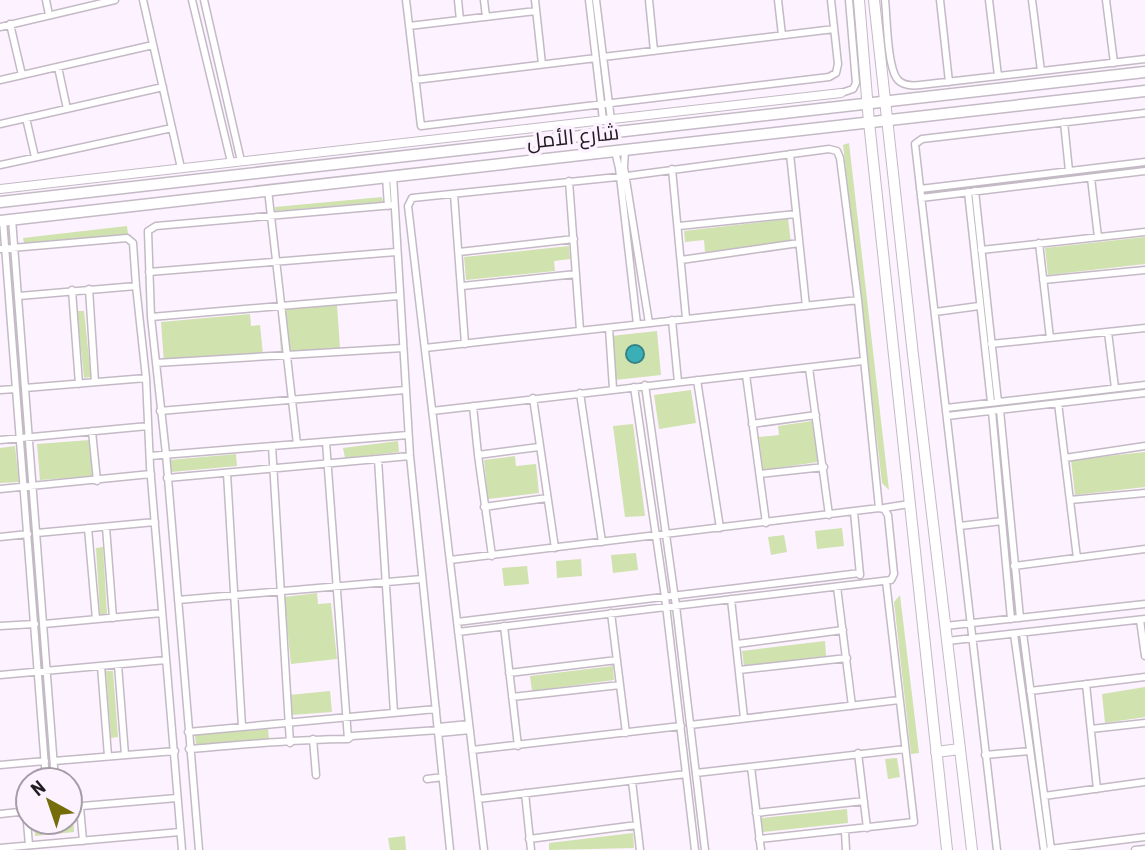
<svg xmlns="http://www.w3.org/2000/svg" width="1145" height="850" viewBox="0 0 1145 850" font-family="'Roboto Condensed',Cairo,sans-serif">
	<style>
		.green { fill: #d0e2ae }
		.water { fill: #3bafb6; stroke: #338389; stroke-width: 2 }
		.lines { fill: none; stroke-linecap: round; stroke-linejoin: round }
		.minor-casing { stroke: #c4bac5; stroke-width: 9 }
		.tertiary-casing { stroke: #c4bac5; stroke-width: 10 }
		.secondary-casing { stroke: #c4bac5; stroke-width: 12 }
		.primary-casing { stroke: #c4bac5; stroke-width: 13 }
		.minor { stroke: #fff; stroke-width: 6 }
		.tertiary { stroke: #fff; stroke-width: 8 }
		.secondary { stroke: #fff; stroke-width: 10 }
		.primary { stroke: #fff; stroke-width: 10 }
		.labels { text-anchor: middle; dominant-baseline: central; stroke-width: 7; stroke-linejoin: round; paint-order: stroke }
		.street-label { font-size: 21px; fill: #201c21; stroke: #fdf2ff }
	</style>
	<rect width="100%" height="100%" fill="#fdf2ff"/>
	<path class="green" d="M849,143L889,490L882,483L843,145Z
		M382,197L383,202L275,211V207Z
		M788,219L791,243L705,252L704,240L685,242L684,231Z
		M127,226L128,234L24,243L23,238Z
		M1145,237V264L1048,275L1045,248Z
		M569,246L570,259L554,261L555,271L466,280L464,257Z
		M337,305L340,348L281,353L278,309Z
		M77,311H84L91,377L84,378Z
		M250,314L251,326L260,325L263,354L164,363L161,322Z
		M657,331L661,375L615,380L611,336Z
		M691,390L696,423L659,429L654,395Z
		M812,421L818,462L763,470L759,437L779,435L778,426Z
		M633,424L645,516L625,517L613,426Z
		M90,440L93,476L40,480L37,444Z
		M398,441L399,452L345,458L343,448Z
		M15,446L19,482L0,483V448Z
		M1145,452V487L1075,495L1071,460Z
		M236,454L237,466L171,472L170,460Z
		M515,456L516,466L536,464L539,493L488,499L484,460Z
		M842,528L844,546L817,549L815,531Z
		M784,535L787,552L771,555L768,537Z
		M103,547L107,614H100L96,548Z
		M636,553L638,570L613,573L611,555Z
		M581,559L582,576L557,578L556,561Z
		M527,566L529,584L504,586L502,568Z
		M317,593L318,604L331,603L337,659L291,664L284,597Z
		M900,595L919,753L911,754L894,602Z
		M825,641L826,656L744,666L742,651Z
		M613,666L614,680L532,691L530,676Z
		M106,671H113L118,737L111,738Z
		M1145,687V717L1105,723L1102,694Z
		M330,691L332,712L291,715L289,695Z
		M268,729L269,739L196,745L195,735Z
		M897,758L900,777L888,779L885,759Z
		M847,809L848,823L763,832L761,818Z
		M70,815H73L74,832L35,836L34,822H70Z
		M633,833L634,848L549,850V843Z
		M405,836L406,850H390L388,838Z"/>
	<path class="water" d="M626 354a9 9 0 1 1 18 0a9 9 0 1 1-18 0Z"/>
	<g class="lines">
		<defs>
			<path id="minor" d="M46,0L49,15
				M143,0L181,168
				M192,0L231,162
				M204,0L241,161
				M406,0L421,126L829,77L836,73L838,64L831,0
				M458,0L460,20
				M484,0L486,17
				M535,0L542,64
				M589,0L603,120
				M596,0L611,120
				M649,0L654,51
				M778,0L782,35
				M885,0C887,17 887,68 898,80C904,86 912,86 920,85L1145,59
				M940,0L949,82
				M989,0L998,76
				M1032,0L1041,71
				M1106,0L1114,63
				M10,24L22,75
				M409,26L536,11
				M0,27L115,0
				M603,57L834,29
				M58,67L67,109
				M0,80L153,45
				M415,80L596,58
				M841,93L853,89L856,83L849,0
				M26,118L35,157
				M1064,122L1069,171
				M0,124L163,87
				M625,150L624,167L649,323
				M615,151L619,168L637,324
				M790,154L806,306
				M0,165L172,128
				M672,169L686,318
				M393,176L410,456L450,850
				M386,177L388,206
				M1091,178L1098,237
				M569,181L580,330
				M920,189L1145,162
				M268,190L297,444
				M975,191L998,402
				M968,192L991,402
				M454,194L465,344
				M921,198L1145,171
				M12,219L55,780
				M3,220L46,780
				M679,226L796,214
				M1039,243L1050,338
				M0,249L127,238L133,243L136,286L146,378L150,466L182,850
				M981,250L1145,232
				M459,252L574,239
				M681,260L799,243
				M149,272L396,252
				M1043,280L1145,270
				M462,286L576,274
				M89,289L95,382
				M72,290L79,384
				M19,296L136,286
				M935,312L979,306
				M151,317L399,296
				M672,320L678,382
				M609,328L613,389
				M1108,332L1115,388
				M991,344L1145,328
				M425,348L858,300
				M156,363L403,348
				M809,368L829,515
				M746,375L766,523
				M697,380L720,528
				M645,385L676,606L705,850
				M634,387L665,597L695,850
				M25,388L146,378
				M0,390L16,389
				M580,393L602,542
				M533,398L555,548
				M1058,403L1077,558
				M473,406L478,455L492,556
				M946,408L1145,385
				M1000,410L1020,618
				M160,411L405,390
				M432,411L863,361
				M992,411L1011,619
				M947,416L1145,393
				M752,424L816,415
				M92,431L97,481
				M0,440L148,426
				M326,442L348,739
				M272,446L290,743
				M478,455L539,447
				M150,456L408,435
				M1065,458L1145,446
				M378,459L394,713
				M227,473L242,727
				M760,474L824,467
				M167,478L410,456
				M0,489L151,474
				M1070,500L1145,493
				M484,507L547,498
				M884,508L909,504
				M854,512L860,575
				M960,526L1002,521
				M106,527L113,618
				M88,528L96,619
				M37,533L155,522
				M0,537L28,534
				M450,560L879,508L884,509L888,515L894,574L891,580L458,632
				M1014,566L1145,549
				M837,587L852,706
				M731,599L744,718
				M178,600L422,579
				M611,613L626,733
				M1140,620L1145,656
				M457,622L860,573
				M44,624L162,613
				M0,626L35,624
				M504,626L518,746
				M945,626L1145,604
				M1023,633L1051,849
				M1014,634L1044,850
				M947,641L1145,619
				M737,644L843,630
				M118,665L125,755
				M101,666L108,756
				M739,670L847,658
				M509,673L617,660
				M0,675L166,660
				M1086,684L1097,789
				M1030,691L1145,677
				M512,697L620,685
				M690,725L899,700
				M439,727L469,724
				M1091,729L1145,723
				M188,732L436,709
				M439,733L470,730
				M313,739L316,775
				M189,749C242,745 295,739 348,739L352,736L439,730
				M472,750L681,726
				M858,753L867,828
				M985,755L1030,751
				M54,761L175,751
				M0,765L45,761
				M751,767L761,850
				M696,773L905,749
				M427,779L443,777
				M632,781L640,850
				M525,793L531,850
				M1044,796L1145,782
				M478,799L686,774
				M70,807L177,798
				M80,807L83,841
				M26,811L29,845
				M756,813L864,801
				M0,814L28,811
				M845,831L846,850
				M529,839L637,825
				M759,839L914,822L886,581
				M0,848L180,832
				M1050,849L1145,837
				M199,850L166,454L151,317L148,231L156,226L394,205
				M484,850L408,206L412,198L627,176L829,149L837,151L840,158L858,300L879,508
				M997,850L915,144L922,139L1145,113
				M1135,850L1145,849"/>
			<path id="tertiary" d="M0,189L841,93"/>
			<path id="secondary" d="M859,0L869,122L947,850
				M874,0L913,355L972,850
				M936,752L960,749"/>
			<path id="primary" d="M0,202L1145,72
				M0,221L1145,91"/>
		</defs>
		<use href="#minor" class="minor-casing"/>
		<use href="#tertiary" class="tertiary-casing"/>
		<use href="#secondary" class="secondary-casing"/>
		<use href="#primary" class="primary-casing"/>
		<use href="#minor" class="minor"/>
		<use href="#tertiary" class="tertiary"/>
		<use href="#secondary" class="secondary"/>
		<use href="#primary" class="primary"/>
	</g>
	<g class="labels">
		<g class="street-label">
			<text transform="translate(573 137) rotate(-6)">شارع الأمل</text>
		</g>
	</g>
	<g transform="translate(49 801) rotate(320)"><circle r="33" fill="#fdf2ff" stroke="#a59ca6" stroke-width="2"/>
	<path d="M0-5L12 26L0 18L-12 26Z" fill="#746d0a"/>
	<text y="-10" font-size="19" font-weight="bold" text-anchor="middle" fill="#201c21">N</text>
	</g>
</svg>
